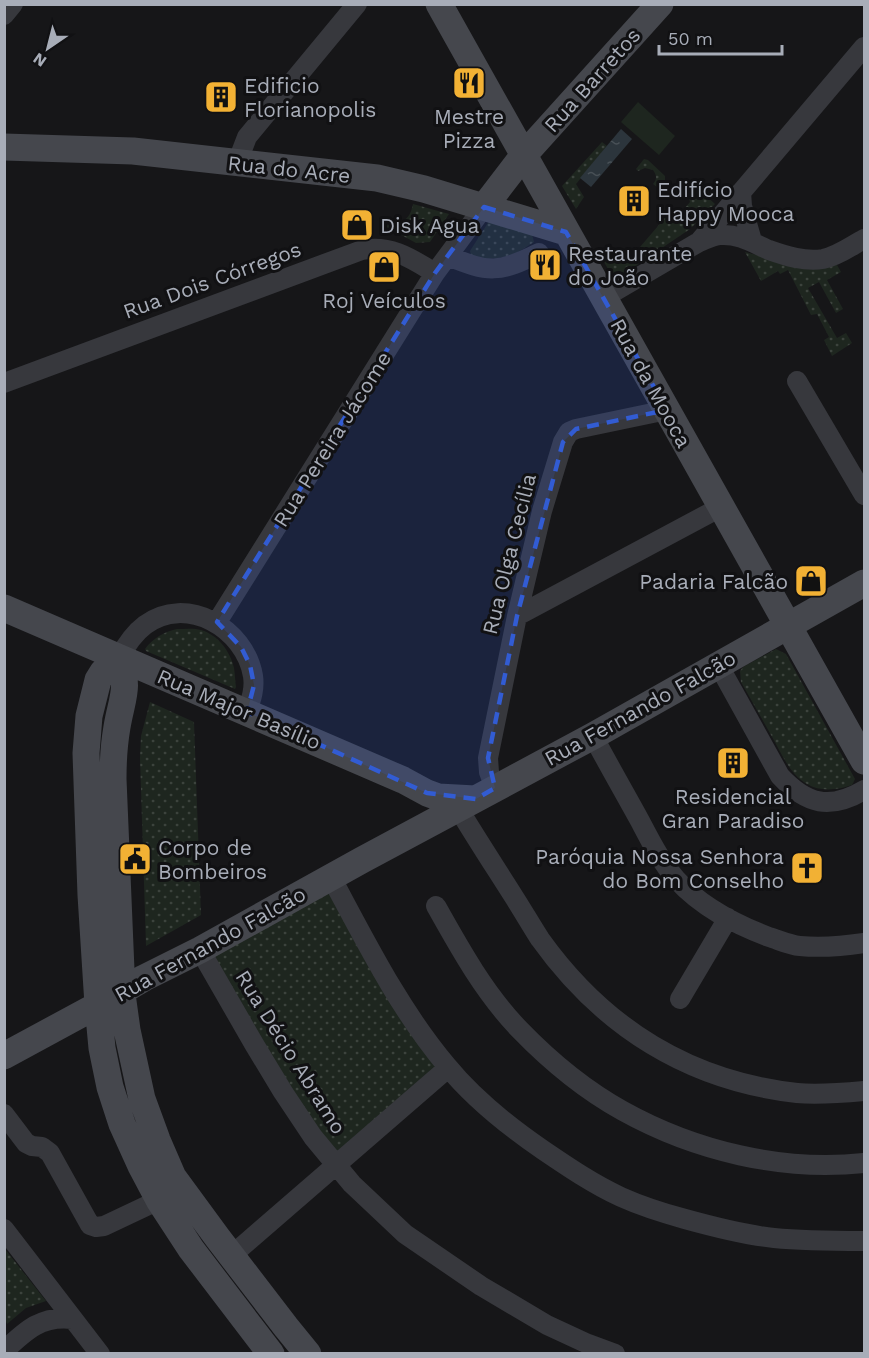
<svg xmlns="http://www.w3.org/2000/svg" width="869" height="1358" viewBox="0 0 869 1358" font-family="'Work Sans',sans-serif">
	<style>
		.grass { fill: #1e261f }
		.park { fill: url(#park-dots) }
		.water { fill: url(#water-ripples) }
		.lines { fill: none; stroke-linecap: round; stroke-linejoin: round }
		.street { stroke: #37383d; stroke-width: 20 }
		.secondary { stroke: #45474d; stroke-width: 27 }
		.marked { fill: #325cd3; fill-opacity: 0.2; stroke: #325cd3; stroke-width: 4.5; stroke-dasharray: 12 8; stroke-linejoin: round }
		.labels { text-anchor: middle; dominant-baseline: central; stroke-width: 6; stroke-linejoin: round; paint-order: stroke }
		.street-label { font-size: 21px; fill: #a8adb8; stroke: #111113 }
		.poi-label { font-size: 21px; fill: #a8adb8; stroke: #111113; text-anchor: start }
	</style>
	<defs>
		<pattern id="park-dots" width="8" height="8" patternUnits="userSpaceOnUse" patternTransform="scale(1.5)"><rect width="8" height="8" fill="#1e261f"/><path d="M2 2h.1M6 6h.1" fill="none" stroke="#3c433d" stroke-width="1.8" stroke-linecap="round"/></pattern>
		<pattern id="water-ripples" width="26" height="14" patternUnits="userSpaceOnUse" patternTransform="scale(1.5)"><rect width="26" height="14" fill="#2c353c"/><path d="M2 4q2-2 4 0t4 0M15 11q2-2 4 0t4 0" fill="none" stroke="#485056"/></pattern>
	</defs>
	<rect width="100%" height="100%" fill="#161618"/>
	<path class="grass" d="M638,102L675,136L659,155L621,122Z"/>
	<path class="park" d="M602,142L607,146L576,184L584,197L576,209L562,186Z
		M644,159L648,160L665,176V180L657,187L653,184C657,179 657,176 653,170L645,168L638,171L636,169Z
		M690,181L715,204L692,227L678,216L690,202L686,187Z
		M413,204L449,214L430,242L416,243L385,226C402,221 409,223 413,204Z
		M670,212L690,229L619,277L611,274L604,262L608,259L618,258L629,251L634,254Z
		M491,218L532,234L534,242C526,247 519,252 511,255C500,259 480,261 471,255L470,251Z
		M745,252L793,264L837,265L841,272L827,280L843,309L836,313L819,282L808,288L837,338L846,333L852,343L832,356L824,340L829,337L817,314L811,315L788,270L780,274L778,271L761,281Z
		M177,629C185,629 194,628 201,630C218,635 230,651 234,668C235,674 235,681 236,687L235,689L146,651L145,649C153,638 164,632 177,629Z
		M776,649L786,654L855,779L852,785C838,790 820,792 807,784C789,774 781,752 771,735C761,717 751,700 741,682L740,671L743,667Z
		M150,702L194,722L201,915L146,946L140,758L141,736Z
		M331,877L448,1068L333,1162L200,950Z
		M5,1249L46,1301L26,1308L7,1324L4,1316Z"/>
	<path class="water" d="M621,129L632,139L591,187L580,178Z"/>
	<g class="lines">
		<path class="street" d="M4,15L13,4
			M237,163L247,137L357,4
			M741,192L742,206L752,241
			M699,242C705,240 713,235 721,235C739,234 753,243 769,250C786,256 805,262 823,259C838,256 851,246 864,239
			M448,256C489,273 499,273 539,253
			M603,298L699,242L864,47
			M797,381L864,495
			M4,383L362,250C390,244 412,259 435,273
			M517,616L721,507
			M217,622L435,273L484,207
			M119,658C126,645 133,634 145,625C186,594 245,628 253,676C255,689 251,700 247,712
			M719,666L780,776C807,805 830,810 864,790
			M593,736C608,764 624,792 640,821C650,840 661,862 676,879C701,907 735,924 769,937C779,940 789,945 800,946C821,948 844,946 864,943
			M495,788L489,772L488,758L517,616L542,511L563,442L569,432L576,429L667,410
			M458,808C476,838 495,867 514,897C523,911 531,925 540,939C603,1027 689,1081 797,1093C819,1095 842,1093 864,1091
			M331,877C366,942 399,1009 447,1066C474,1099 508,1126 543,1150C568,1167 593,1184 621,1197C641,1206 663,1213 685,1219C714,1227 744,1235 774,1238C804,1241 834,1241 864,1241
			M436,906C460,949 485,994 520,1030C550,1061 585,1090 623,1111C695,1151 783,1172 864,1163
			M200,950L254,1044L283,1092L313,1137L352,1184L405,1234L481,1286L547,1325L588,1344L615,1354
			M680,999L728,918
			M4,1114L26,1143L32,1146L42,1147L50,1153L90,1225L96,1227L104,1226L159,1200
			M4,1229L100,1354
			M231,1256L448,1068
			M4,1351C26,1330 42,1315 73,1319"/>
		<path class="secondary" d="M439,4L864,761
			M4,147L133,151L377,178L424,189L566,232
			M484,207L523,156L660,4
			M4,608L403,780L427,793L438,797L475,799
			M119,658L103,672L98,680L89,716L86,753L91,895L98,1005L102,1048L110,1087L122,1124L141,1166L159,1200L191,1249L271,1354
			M119,658C130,689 122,697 117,727C114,744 113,762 113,779L122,994L127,1030L142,1099L157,1140L173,1177L217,1237L286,1327L308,1354
			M4,1056L98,1005L144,978L200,950L362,860L593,736L864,583"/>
	</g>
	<path class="marked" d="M484,207L566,232L667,410L576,429L563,442L517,616L488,758L495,788L476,799L427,793L247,712L254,685L250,665L241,647L217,622L435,273Z"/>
	<defs>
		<symbol id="restaurant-square" viewBox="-11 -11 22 22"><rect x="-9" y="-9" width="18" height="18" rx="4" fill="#f2b134" stroke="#111113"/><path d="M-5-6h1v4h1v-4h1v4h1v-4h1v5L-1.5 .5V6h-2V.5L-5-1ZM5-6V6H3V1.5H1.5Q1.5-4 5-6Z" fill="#111"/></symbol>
		<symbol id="building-square" viewBox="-11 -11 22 22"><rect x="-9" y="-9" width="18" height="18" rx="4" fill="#f2b134" stroke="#111113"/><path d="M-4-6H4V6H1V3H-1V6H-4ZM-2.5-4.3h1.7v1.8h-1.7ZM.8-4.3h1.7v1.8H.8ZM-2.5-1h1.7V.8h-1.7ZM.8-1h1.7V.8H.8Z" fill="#111"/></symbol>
		<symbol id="shop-square" viewBox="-11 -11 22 22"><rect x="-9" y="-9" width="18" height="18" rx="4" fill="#f2b134" stroke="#111113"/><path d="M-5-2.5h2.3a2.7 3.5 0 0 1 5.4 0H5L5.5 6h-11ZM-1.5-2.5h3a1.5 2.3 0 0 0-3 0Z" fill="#111"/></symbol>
		<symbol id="civic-square" viewBox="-11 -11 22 22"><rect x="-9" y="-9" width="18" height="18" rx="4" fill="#f2b134" stroke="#111113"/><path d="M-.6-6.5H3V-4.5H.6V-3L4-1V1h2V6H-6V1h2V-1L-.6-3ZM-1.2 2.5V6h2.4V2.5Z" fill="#111"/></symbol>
		<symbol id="church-square" viewBox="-11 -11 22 22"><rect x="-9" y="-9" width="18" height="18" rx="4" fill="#f2b134" stroke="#111113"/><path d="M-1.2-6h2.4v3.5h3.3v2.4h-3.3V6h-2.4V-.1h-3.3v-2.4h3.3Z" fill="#111"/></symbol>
	</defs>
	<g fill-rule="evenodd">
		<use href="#restaurant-square" x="450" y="64" width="38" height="38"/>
		<use href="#building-square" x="202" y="78" width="38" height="38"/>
		<use href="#building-square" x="615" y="182" width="38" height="38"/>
		<use href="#shop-square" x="338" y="206" width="38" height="38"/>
		<use href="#restaurant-square" x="526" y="246" width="38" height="38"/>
		<use href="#shop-square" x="365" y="248" width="38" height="38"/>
		<use href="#shop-square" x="792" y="562" width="38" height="38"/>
		<use href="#building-square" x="714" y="744" width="38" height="38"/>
		<use href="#civic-square" x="116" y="840" width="38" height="38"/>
		<use href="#church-square" x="788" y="849" width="38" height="38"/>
	</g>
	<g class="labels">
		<g class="street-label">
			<text transform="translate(592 80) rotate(-48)">Rua Barretos</text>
			<text transform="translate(289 169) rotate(6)">Rua do Acre</text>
			<text transform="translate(212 280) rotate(-20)">Rua Dois Córregos</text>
			<text transform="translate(651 383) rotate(61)">Rua da Mooca</text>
			<text transform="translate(332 439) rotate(-58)">Rua Pereira Jácome</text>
			<text transform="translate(509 554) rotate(-76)">Rua Olga Cecília</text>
			<text transform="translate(640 708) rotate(-29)">Rua Fernando Falcão</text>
			<text transform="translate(239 709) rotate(23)">Rua Major Basílio</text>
			<text transform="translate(210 944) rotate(-29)">Rua Fernando Falcão</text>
			<text transform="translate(291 1052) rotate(58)">Rua Décio Abramo</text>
		</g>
		<g class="poi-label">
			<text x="244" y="85">Edificio<tspan x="244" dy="24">Florianopolis</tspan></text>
			<text x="469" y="116" text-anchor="middle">Mestre<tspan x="469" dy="24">Pizza</tspan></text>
			<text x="657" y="189">Edifício<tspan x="657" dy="24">Happy Mooca</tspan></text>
			<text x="380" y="225">Disk Agua</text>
			<text x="568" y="253">Restaurante<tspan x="568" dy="24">do João</tspan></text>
			<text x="384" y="300" text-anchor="middle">Roj Veículos</text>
			<text x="788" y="581" text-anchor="end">Padaria Falcão</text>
			<text x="733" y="796" text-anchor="middle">Residencial<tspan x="733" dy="24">Gran Paradiso</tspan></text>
			<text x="158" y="847">Corpo de<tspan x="158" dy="24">Bombeiros</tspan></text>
			<text x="784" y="856" text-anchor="end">Paróquia Nossa Senhora<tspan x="784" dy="24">do Bom Conselho</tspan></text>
		</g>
	</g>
	<rect width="869" height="1358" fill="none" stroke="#a8adb8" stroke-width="12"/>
	<g transform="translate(48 48) rotate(215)" stroke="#111113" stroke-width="4.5" paint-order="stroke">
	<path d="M0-4.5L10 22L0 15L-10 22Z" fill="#a8adb8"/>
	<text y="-9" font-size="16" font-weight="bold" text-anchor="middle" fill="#a8adb8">N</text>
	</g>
	<path d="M659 45v9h123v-9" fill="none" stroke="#a8adb8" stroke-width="3"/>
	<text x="668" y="45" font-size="18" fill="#a8adb8" stroke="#111113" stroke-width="4.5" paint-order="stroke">50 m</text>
</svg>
